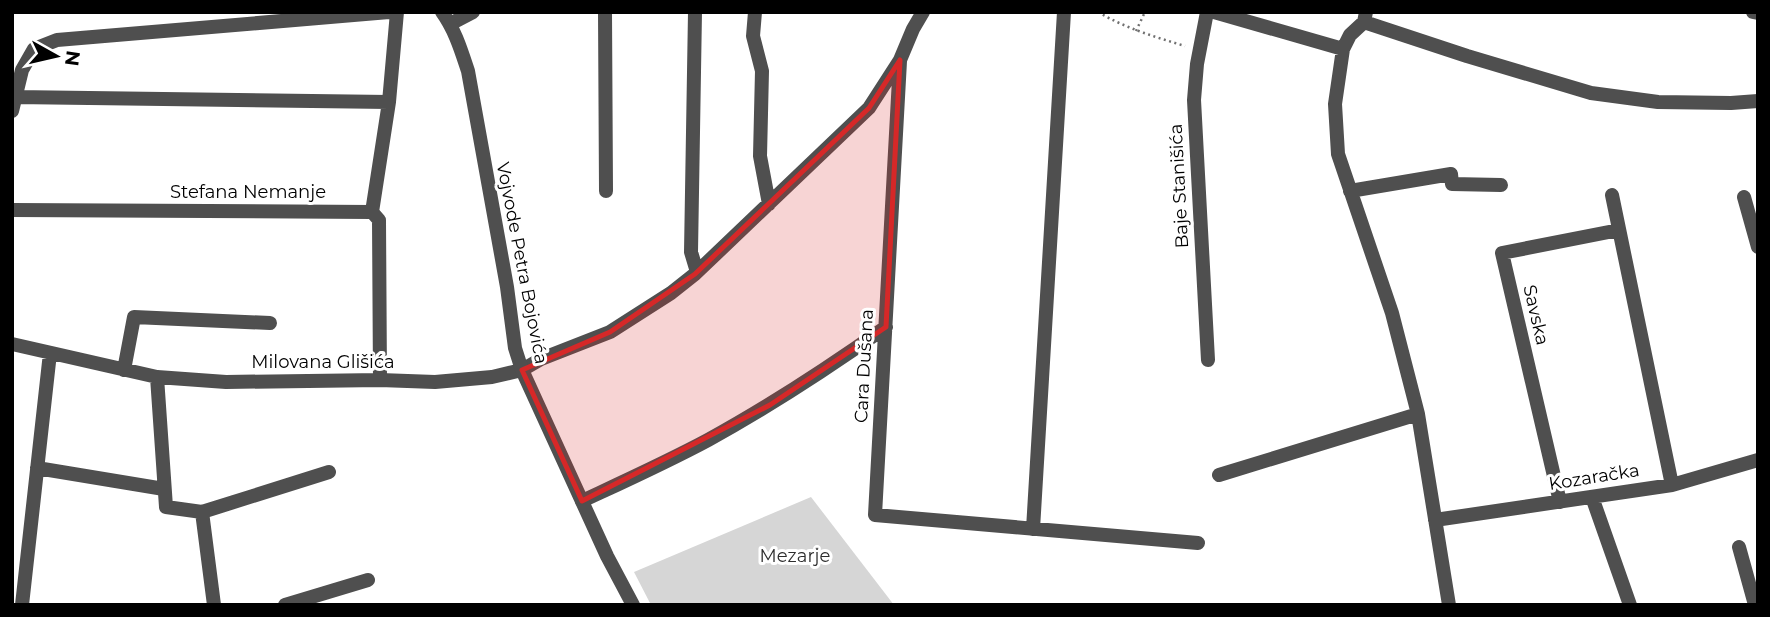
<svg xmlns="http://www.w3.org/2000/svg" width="1770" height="617" viewBox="0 0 1770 617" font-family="Montserrat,sans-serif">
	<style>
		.green { fill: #d6d6d6 }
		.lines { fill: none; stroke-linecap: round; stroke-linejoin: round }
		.path { stroke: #717171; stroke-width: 2.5; stroke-dasharray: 2 3.5; stroke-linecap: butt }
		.minor { stroke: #4f4f4f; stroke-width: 14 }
		.tertiary { stroke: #4f4f4f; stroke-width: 14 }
		.marked { fill: #d62828; fill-opacity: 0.2; stroke: #d62828; stroke-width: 5; stroke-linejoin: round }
		.labels { text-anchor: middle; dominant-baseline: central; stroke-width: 6; stroke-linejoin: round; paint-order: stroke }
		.street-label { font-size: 18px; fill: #000; stroke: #fff }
		.park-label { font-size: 18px; fill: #2d2d2d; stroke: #fff }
	</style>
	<rect width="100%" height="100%" fill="#fff"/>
	<path class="green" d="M811,497L894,605H651L634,572Z"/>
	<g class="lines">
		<path class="path" d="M1098,12C1125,28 1155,37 1185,46
			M1136,31L1145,12"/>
		<path class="minor" d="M605,12L606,191
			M695,12L691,252L697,272
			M755,12L753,36L762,71L760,156L769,204
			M1207,12L1197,64L1194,100L1208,360
			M1214,12L1343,49
			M1366,12L1364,22L1350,35L1343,49L1335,104L1338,154L1392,313L1418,414L1449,605
			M1753,12L1758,13
			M1364,22L1467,56L1591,93L1658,102L1731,103L1758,101
			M450,24L473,12
			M900,61L875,515L1198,543
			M15,97L389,102
			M12,111L22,70L34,49L57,40L389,12
			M1350,191L1451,174L1452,184L1501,185
			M1612,195L1672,485
			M1744,197L1758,247
			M12,210L372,212L389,102L397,12
			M372,212L379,220L380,380
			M12,344L157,377L226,382L380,380L435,382L492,377L522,370L541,359L610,332L671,293L695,274L869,108L900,60L913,29L923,12
			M124,370L134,317L270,323
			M157,377L166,507L202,512L214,605
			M37,468L164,489
			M1219,475L1418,414
			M1592,497L1630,605
			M582,501C625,481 667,462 708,440C770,406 828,368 886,327
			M1560,502L1502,253L1619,230
			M202,512L329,472
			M1435,520L1672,485L1758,460
			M1033,529L1064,12
			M1739,547L1755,605
			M22,605L50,353
			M285,605L368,580"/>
		<path class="tertiary" d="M442,12C455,30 461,50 468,71L507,287L515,348L522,370L607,556L633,605"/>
	</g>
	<path class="marked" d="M900,60L886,327L770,405L582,501L522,370L610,332L695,274L869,108Z"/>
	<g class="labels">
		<g class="street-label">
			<text transform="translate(1179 186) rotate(-93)">Baje Stanišića</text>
			<text x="248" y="192">Stefana Nemanje</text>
			<text transform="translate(522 263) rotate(79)">Vojvode Petra Bojovića</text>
			<text transform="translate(1536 315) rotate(77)">Savska</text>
			<text x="323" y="362">Milovana Glišića</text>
			<text transform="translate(864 366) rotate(-87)">Cara Dušana</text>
			<text transform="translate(1594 477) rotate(-9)">Kozaračka</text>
		</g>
		<g class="park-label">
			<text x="795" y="556">Mezarje</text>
		</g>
	</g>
	<rect width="1770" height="617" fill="none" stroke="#000000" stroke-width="28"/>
	<g transform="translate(56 56) rotate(98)" stroke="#ffffff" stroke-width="5" paint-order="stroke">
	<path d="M0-5L12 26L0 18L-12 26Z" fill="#000000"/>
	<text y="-10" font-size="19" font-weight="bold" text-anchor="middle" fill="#000000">N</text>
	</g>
</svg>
